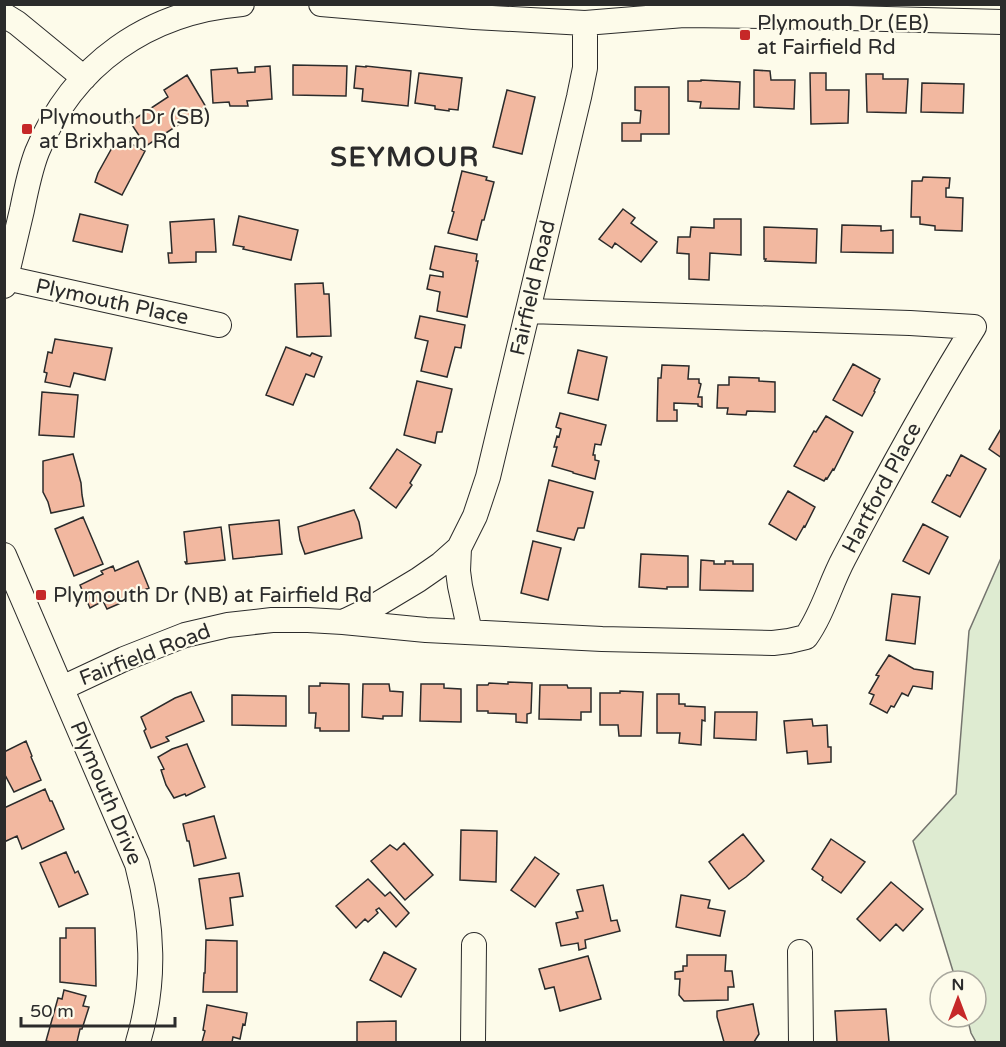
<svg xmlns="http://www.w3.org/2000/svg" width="1006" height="1047" viewBox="0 0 1006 1047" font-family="'Varela Round',sans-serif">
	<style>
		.green { fill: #deebd1; stroke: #74746e; stroke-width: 1.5 }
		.building { fill: #f2b8a0; stroke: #2b2b2b; stroke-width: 1.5 }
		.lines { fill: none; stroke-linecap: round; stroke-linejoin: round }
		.minor-casing { stroke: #2b2b2b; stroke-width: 26 }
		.minor { stroke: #fdfbea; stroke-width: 24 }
		.poi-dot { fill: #c62828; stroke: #fdfbea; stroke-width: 2 }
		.labels { text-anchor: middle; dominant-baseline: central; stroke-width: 4.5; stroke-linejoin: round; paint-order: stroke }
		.poi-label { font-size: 21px; fill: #2b2b2b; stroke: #fdfbea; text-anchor: start }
		.street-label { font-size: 21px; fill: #2b2b2b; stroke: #fdfbea }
		.district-label { font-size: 27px; font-weight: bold; letter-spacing: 1.5px; fill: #2b2b2b; stroke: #fdfbea }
	</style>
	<rect width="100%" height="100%" fill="#fdfbea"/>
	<path class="green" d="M1001,558V1042H976L971,1033L967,1017H976V981H956L913,841L956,794L969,631Z"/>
	<path class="building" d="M293,65L347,66L346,96L293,95Z
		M270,66L272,99L247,101L248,106H230L229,102L213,103L211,70L237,68L238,73L255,72V67Z
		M356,66L366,67V66L411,71L408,106L362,101L363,89L354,88Z
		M754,70L770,71L771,80H795L794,109L754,107Z
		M419,73L462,78L458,110L449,109V111L435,109V106L415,103Z
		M810,73H826V90H849L848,123L811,124Z
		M866,74H883V79H908L906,113L867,112Z
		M187,75L206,107L146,146L130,122L168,97L164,90Z
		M701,80L740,82L739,109L700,108L701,102L688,101V81H701Z
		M922,83L964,84L963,113L921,112Z
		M635,87H669V134H641V141H622V123H640L641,111L635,110Z
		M507,90L535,97L522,154L493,147Z
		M118,137L145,151L122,195L95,182L98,173Z
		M462,171L487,177L486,180L494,182L484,220H482L477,240L448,233L454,212L452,211Z
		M923,177L950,178L949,188H946V197L963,198L962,231L935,230V226L920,224V217H911L912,181H922Z
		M623,209L635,218L631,223L657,242L641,262L615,243L612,248L599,239Z
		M80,214L128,225L122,252L73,241Z
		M239,216L298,230L291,260L243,249L244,247L233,245Z
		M214,219L216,252H196V262L169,263L168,253H172L170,222Z
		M714,219H741V255L710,253L709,280L689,279V254L677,253L678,237H690L691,227L714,228Z
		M842,225L881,226V231L893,230V253L841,252Z
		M764,227L817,229L816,263L765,261L766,259H764Z
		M435,246L477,254L476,261H478L467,317L437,311L440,292L427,289L430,275L443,277V272L430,269Z
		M323,283L324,294H329L331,336L297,337L295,284Z
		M420,316L465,325L461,348L455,347L447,377L421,371L428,341L415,338Z
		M55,339L112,348L105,380L74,373L70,387L45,382L47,373L44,372L48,352L52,353Z
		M286,347L310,356L312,353L322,357L314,377L306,374L293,405L266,395Z
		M578,350L607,357L598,400L568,393Z
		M853,364L880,379L874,391L875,392L862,416L833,400Z
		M662,365L689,366L688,379H699V383L701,384L698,397H702V407L698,406V404L674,403V410H677V421H657L658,378H661Z
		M729,377L759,378V381L775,382V412L747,411L746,415L727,414L728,408H717L718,385H729Z
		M417,381L452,389L442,432H437L435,443L404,435Z
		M42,392L78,395L74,437L39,435Z
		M560,413L606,425L601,445L595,444L593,455H595V460L599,461L595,479L573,473V472L552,466L557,447H554L557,436L559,437L561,429L556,427Z
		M826,416L853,432L834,470L833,469L827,479L826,478L824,481L794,466L814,431L816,432Z
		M1002,427V458L989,449Z
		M397,449L421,465L410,483L412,485L396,508L370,488Z
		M73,454L81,483L82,495L84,506L51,513L48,502L43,492V461Z
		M961,455L986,469L960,517L932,502L947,475L950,476Z
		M549,480L593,492L584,528H578L574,540L537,531Z
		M788,491L815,507L805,527L804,526L796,540L769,524Z
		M354,510L359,522L362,538L305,554L300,540L298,527Z
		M83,517L103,564L74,576L55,529Z
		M279,520L282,554L233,559L229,525Z
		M923,524L948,537L929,574L903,561Z
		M221,527L225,560L186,564L185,562H187L184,532Z
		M533,541L561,548L548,600L521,593Z
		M641,554L688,556V587H667V589L639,587Z
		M701,560L714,561V564H725V561H733V564H753V591L700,590Z
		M138,561L149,588L129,596L130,599L107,609L103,601L90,608L80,585L103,574L101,571L113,566L115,571Z
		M892,594L920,597L915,644L886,640Z
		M889,655L914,669L933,672L932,689L913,686L908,696L902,693L894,707L891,706L887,713L870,704L874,695L869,693L879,676L876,675Z
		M508,682L532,683L531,713L527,714V723L516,722V714L488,713V711H477V685H488L489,683L508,684Z
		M320,683L349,684V731H320V728H315L316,713H309V686H320Z
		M363,684H389L390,691L403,692L402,716H383V719L362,717Z
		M421,684H444V688L461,689V722L420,721Z
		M540,685H567L568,688H591V712H581V720L539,719Z
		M620,691L643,692L641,736H619L618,725H600V693H620Z
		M191,692L204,721L166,737L169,741L151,748L144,731L146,729L141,717L175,698Z
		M657,694H679V704H685V706L705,707V721L702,720L701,745L679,743L680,733H657Z
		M232,695L286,696V726L232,725Z
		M715,712H757L756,740L714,738Z
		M812,719L813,726L827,725L828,747H831V762L808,764L807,751L787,753L784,721Z
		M26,741L32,756L31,757L41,780L14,792L4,773V752Z
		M187,744L205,787L186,796L185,794L174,798L166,785L161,770L164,769L158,757L172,749Z
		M45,789L50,801H52L64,829L22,849L17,836L4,842V808Z
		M214,816L226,858L194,866L189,841H187L183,824Z
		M461,830L497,831L496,882L460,880Z
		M743,834L764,861L746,877L729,889L709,862Z
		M831,839L865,862L841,893L822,880L823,877L812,869Z
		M404,843L433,875L405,900L371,861L390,845L397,850Z
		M66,852L75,873L78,871L88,894L59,907L40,863Z
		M535,857L559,874L535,907L511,890Z
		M239,873L243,896L230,898L233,925L206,929L199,879Z
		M368,879L385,896L390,892L409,913L396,927L379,908L376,910L378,913L368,922L365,919L356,928L336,906Z
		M891,882L923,909L903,931L896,924L880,941L857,919Z
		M603,885L611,921L617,920L620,931L585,940L586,948L579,950L578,943L561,946L556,923L578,918L576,912L583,911L577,890Z
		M681,895L710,900L708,908L725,911L720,936L676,927Z
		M66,928H95L96,986L60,982V938H66Z
		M206,940L237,941V992H203L204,973H205Z
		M384,952L416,969L401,997L370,980Z
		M687,955H726L725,971H732L734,987H728V1000L684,1001L679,995L680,979H675V972L683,971V966H687Z
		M588,956L601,999L560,1011L554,987L545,989L539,969Z
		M64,990L86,996L83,1006L89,1007L82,1029H80L77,1042H51L46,1041L58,998L62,999Z
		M753,1004L759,1034L754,1042H724L717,1017V1011Z
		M207,1005L247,1013L245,1025L243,1024L240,1039L233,1037L232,1042H202L205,1031L203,1030Z
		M886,1009L889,1042H837L835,1011Z
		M396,1021V1042H357V1022Z"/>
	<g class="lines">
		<defs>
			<path id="minor" d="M321,4L474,17L585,23L684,15L771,16L1002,22
				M4,15L17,23L84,78
				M6,278L219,325
				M4,286C10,260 16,235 22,210C26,190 30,170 37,152C73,64 148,12 242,4
				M459,548L458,571L460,586L470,632
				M4,555L137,864C153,925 156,982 138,1042
				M343,622L426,630L602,639L773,643L789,641L806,637C823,613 830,584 844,558C885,480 927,402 974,327L910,323L528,311
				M62,688L124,659L185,635L228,625L272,620H308L343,622L368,610L418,580L441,564L459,548L475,516L488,477L579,97L585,68V23
				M800,952L801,1042
				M473,1042L474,945"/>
		</defs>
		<use href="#minor" class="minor-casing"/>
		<use href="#minor" class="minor"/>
	</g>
	<g class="poi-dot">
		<rect x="739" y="29" width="12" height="12" rx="3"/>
		<rect x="21" y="123" width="12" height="12" rx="3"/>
		<rect x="35" y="589" width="12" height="12" rx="3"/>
	</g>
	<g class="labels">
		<g class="poi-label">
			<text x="757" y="23">Plymouth Dr (EB)<tspan x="757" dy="24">at Fairfield Rd</tspan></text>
			<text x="39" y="117">Plymouth Dr (SB)<tspan x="39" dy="24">at Brixham Rd</tspan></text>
			<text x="53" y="595">Plymouth Dr (NB) at Fairfield Rd</text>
		</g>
		<g class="street-label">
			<text transform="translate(533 288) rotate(-77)">Fairfield Road</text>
			<text transform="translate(112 302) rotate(12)">Plymouth Place</text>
			<text transform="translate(882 488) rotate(-62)">Hartford Place</text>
			<text transform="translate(145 655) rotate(-21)">Fairfield Road</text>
			<text transform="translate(106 793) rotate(67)">Plymouth Drive</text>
		</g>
		<g class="district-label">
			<text x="405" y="157">SEYMOUR</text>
		</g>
	</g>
	<rect width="1006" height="1047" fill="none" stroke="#2b2b2b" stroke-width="12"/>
	<g transform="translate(958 999)"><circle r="28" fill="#fdfbea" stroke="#a9a89e" stroke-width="1.5"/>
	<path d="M0-4.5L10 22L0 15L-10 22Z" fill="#c62828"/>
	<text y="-9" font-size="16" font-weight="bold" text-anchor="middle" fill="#2b2b2b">N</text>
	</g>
	<path d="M21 1017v9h154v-9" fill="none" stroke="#2b2b2b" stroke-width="3"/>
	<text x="30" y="1017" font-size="18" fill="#2b2b2b" stroke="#fdfbea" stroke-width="4.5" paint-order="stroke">50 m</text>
</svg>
